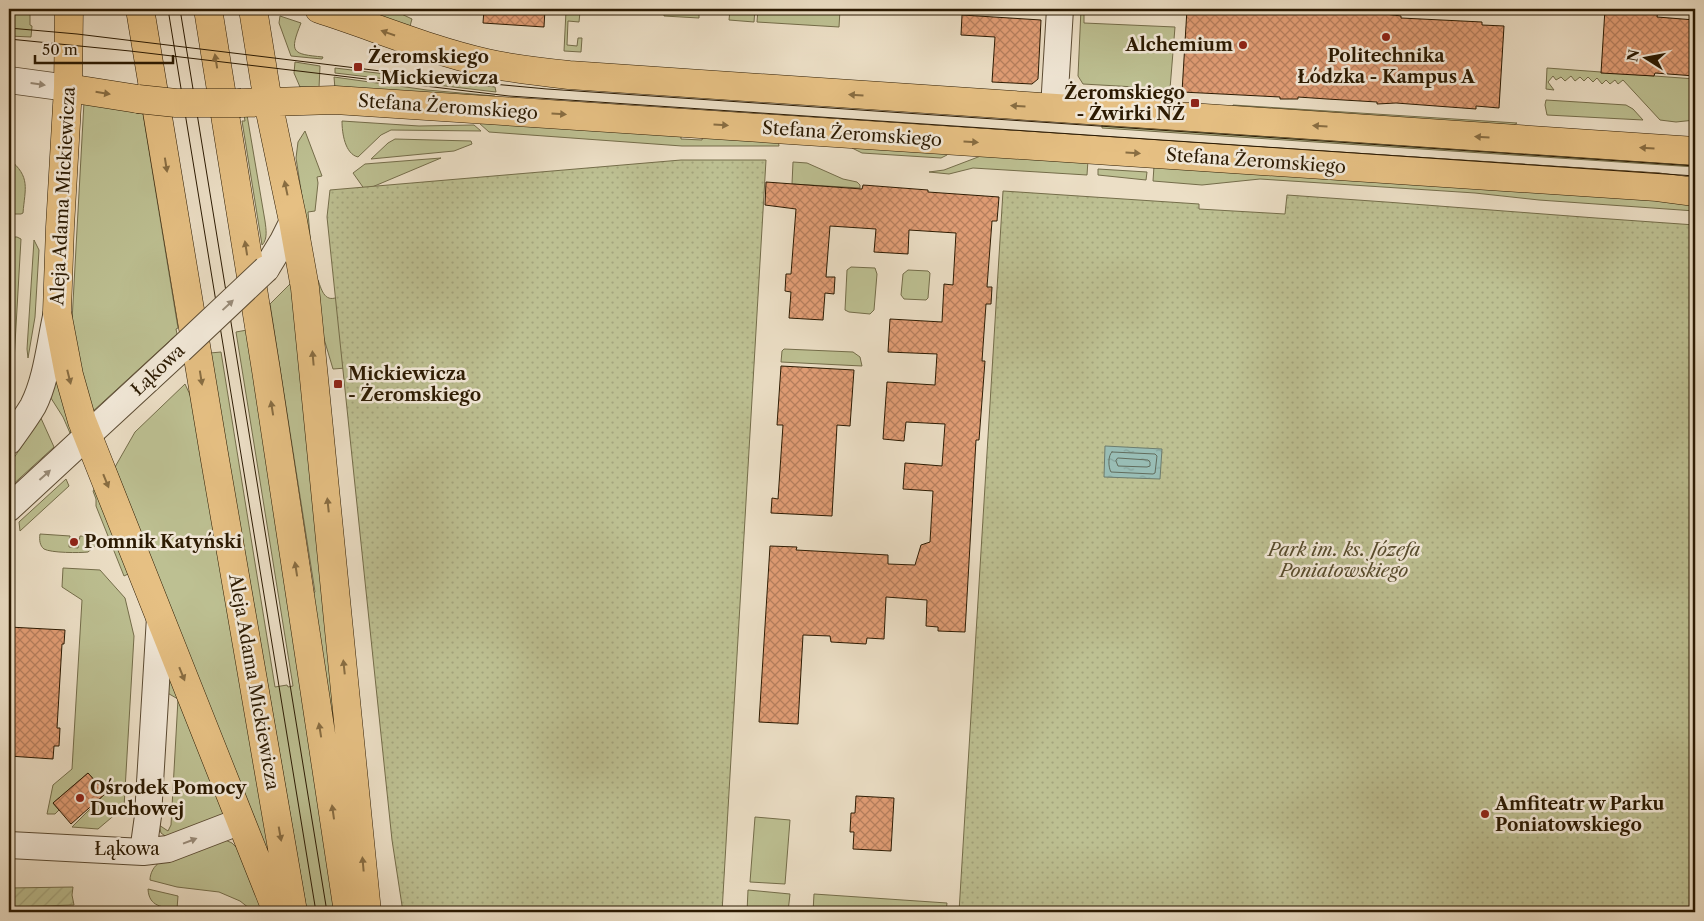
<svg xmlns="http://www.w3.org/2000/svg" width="1704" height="921" viewBox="0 0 1704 921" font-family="'Libre Caslon Text',serif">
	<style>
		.grass { fill: #bdc092; stroke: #746d4a }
		.park { fill: url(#park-dots); stroke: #746d4a }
		.garden { fill: url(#garden-furrows); stroke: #746d4a }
		.water { fill: url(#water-ripples); stroke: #6d7c6d }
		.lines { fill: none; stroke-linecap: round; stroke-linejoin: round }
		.shore { stroke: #626c5c; stroke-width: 1 }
		.building { fill: url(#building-cross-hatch); stroke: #2b1a02 }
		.minor-casing { stroke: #5b4b33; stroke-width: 28 }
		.major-casing { stroke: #2b1a02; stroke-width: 29 }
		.minor { stroke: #f3eada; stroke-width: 26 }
		.major { stroke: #e6c083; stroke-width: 28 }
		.tram { stroke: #2b1a02; stroke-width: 1 }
		.minor-bridge-casing { stroke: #5b4b33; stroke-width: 28; stroke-linecap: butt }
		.major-bridge-casing { stroke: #2b1a02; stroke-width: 29; stroke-linecap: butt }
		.minor-bridge { stroke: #f3eada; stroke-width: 26 }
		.major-bridge { stroke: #e6c083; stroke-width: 28 }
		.oneway { fill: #886d42 }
		.oneway2 { fill: #998c79 }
		.poi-dot { fill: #8f2418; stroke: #f3eada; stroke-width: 2 }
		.labels { text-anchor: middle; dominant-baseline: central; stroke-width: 5; stroke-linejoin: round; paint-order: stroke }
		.poi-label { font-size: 18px; font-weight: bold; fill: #2b1a02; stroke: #f3eada; text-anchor: start }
		.street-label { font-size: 18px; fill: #2b1a02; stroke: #f3eada }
		.park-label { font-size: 18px; font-style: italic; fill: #574c2d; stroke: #f3eada }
	</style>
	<defs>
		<pattern id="park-dots" width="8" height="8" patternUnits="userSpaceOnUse" patternTransform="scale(1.25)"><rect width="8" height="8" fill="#bdc092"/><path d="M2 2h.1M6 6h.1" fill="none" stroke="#a3a47c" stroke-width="1.8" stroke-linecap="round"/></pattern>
		<pattern id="garden-furrows" width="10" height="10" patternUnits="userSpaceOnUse" patternTransform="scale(1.25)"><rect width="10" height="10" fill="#bdc092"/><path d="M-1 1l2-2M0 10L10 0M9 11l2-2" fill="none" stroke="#a3a47c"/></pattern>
		<pattern id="water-ripples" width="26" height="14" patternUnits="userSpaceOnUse" patternTransform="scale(1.25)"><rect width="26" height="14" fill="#99bdb5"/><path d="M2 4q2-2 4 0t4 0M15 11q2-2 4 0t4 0" fill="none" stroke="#84a29a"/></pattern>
		<pattern id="building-cross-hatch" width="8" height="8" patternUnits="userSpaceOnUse" patternTransform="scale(1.25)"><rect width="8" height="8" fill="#e29e76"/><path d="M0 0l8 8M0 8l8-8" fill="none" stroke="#b7805f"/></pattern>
	</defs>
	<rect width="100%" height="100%" fill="#ecdfc6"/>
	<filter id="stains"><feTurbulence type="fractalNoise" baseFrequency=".004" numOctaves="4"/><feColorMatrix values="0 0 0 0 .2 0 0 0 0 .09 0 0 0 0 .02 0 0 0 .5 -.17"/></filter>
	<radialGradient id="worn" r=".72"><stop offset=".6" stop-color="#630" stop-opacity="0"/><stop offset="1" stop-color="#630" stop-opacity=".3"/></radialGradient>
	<path class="grass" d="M9,9H30V25L32,26L31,37L9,36Z
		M352,9H391L412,19L410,26Z
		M664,9H699V18L664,16Z
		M744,9H755L754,22L729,20L730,10H743Z
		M758,9L840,10L839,27L757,22Z
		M1081,9H1084V23L1175,27L1170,89L1083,84L1078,76Z
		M566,11L580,12L579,22L568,21L567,45L577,46L578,38H582L581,52L564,51Z
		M280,16L301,23C289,53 292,54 323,57L322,59L291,56L279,23Z
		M295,62L320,66L319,88L300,87L294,73Z
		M335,68L495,87L496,92L335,73Z
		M1547,68L1695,79V120L1676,122L1660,120L1623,80L1618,84L1615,80L1610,84L1606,80L1602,84L1597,78L1593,82L1588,77L1584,81L1580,77L1575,81L1571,76L1565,81L1561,77L1556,80L1553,76L1548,82L1554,90L1546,89Z
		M334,77L427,90L495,96L497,100L335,89Z
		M1546,100L1626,105L1633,109L1643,120L1547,115L1545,105Z
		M84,102L138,110V113L143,114L178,328L176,329L177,334L91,413L85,393L72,321Z
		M1233,105L1517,123L1514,125L1232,108Z
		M244,115H247L265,221C266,229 268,239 262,245L242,121H245Z
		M342,121L419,126L474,125L481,131L391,130L381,135L358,157C345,154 342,133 342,121Z
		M1102,121L1695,161V167L1102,128Z
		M479,123L681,134V139L702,140L703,135L778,140L779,146H682L489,132Z
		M305,131L322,176L317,177L318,183L315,211L308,212L312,261L296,158L298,142Z
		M395,139L471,141L472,144L454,151L371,159L388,143Z
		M852,148L948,151L947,155L941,158L862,153Z
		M986,154L1088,160L1087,175L973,168L949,174L929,172L944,170Z
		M441,158L365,190L353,173L365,164Z
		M9,159C31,177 25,188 23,213L21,214H9Z
		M793,162L807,163L843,179L857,182L860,185V188L792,184Z
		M1154,166L1684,202L1695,203V211L1539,200L1475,193L1260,179L1202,185L1153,181Z
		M1098,169L1147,172L1146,180L1098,175Z
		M9,237H17L21,239L13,379L9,392Z
		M34,240L39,250L35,317L28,358L27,349Z
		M851,267L875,268L877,274L874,310L870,314L849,312L845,310L847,270Z
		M908,270L928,271L930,273L928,298L926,300L904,299L901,295L903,274Z
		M316,278L318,280C322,291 325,304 340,296L346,368L333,369L322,332Z
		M294,280L342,789L313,593L315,592L270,304Z
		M247,330L336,912H307L210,353L221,352L275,687L287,685L288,687L293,686L236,332Z
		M784,349L853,352L860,357L862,366L781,362L782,351Z
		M56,373L73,429L70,433L63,417L49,395Z
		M185,384L191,397L275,875L115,467L135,432Z
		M40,416L54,447L9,488V465L26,440Z
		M66,479L69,486L20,531L19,522Z
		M96,487L130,573L124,576L96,506V499L93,491Z
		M40,534L70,536L69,547L78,548L80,536L96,537L94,547L88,552C80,553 51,553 44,549C40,546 39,540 40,534Z
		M63,568L100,570L125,598L134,636L124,807L98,829L72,827L106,793L88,773L53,803L59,810L55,814H47L53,785L72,769L82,600L62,587Z
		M166,668L227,817L168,838L161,833L159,825L168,831L171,825L178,699L164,691Z
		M755,817L790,820L785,884L750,882Z
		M223,839L232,843L239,850L263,912H254L240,901L219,892L177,887L150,880C150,873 154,866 160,862Z
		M148,889L178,896L177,909C162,907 149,907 148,889Z
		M748,890L790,894L788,912H747Z
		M814,894L947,903L946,912H813Z"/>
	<path class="park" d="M681,160H766L722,912H403L392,840L327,217L330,190Z
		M1003,191L1199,204V209L1285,214L1287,195C1423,204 1559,216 1695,225V912H959Z"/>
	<path class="garden" d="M73,887L72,895L74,905L9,907V888Z"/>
	<path class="water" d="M1105,446L1162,449L1160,479L1104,477Z"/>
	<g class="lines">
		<path class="shore" d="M1112,452L1155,454L1157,456L1155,473L1153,474L1111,472C1108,467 1108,455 1112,452Z
			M1118,458L1148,460L1150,462V466L1147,467L1118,466L1116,461Z"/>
	</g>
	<path class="building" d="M484,9H545L544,27L483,23Z
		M1187,9H1385V14L1401,16V18L1482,22V25L1504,26L1499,108L1476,106V109L1396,103L1377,104V102L1327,99L1298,97V99H1280V97L1182,92Z
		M1605,9H1658L1657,17L1695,20V76L1655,73L1654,76L1601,73Z
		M962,15L1041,20L1038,79L1032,84L992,82L995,37L961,35Z
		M766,182L862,189L863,185L928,190V192L999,197L997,221H992L987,287H992L991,304H986L982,361H985L979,440H976L965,632L938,631V627L926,626L927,600L886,597L884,639L867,638L866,644L831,642L830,636L803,635L798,724L759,722L770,546L797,547L796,550L888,555V564L915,565L921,545L930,542L933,491L903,489L905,463L942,466L945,424L906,422L904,441L883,439L887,382L935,385L937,354L888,352L890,319L942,322L944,284L953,285L956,233L909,230L908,254L874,252L876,229L830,226L826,277H835L834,294L825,293L823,320L789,318L791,292L785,291L786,274H791L796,209L765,205Z
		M781,366L854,370L850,426L837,425L832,516L771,513L772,498L778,499L783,425H777Z
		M9,627L65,630L64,644H62L57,728H60L59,746H54L53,759L9,756Z
		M88,773L106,793L71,824L53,803Z
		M856,796L894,798L891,851L853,849L854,832H850L851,813H855Z"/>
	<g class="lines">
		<defs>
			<path id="minor" d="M9,80L68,88
				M1054,108L1060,9
				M266,269L283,241L293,221
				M9,441C17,430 26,418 33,406C47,379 50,342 57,312
				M9,508L180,350
				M9,845L143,852L168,849L241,821
				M143,852L148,816L160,617"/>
			<path id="major" d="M69,9L68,88L60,227L57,312L69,375L82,421L277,912
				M140,9L214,454L293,912
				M208,9L266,370L348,912
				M253,9L268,102L293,221L305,288L367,912
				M319,9C375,27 429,50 486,63C513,69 541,72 569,75L1695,151
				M68,88L138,99
				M241,103L335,100L1657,187L1695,192"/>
		</defs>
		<use href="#minor" class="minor-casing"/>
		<use href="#major" class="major-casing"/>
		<use href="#minor" class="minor"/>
		<use href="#major" class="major"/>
		<path class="tram" d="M168,9L316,912
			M180,9L327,912
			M9,28L77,34L471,82L547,89L1695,166
			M9,39L130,51L509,96L1695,176"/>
		<defs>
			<path id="minor-bridge" d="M180,350L266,269"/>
			<path id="major-bridge" d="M138,99L176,103H241"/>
		</defs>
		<use href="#minor-bridge" class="minor-bridge-casing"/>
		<use href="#major-bridge" class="major-bridge-casing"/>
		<use href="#minor-bridge" class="minor-bridge"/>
		<use href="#major-bridge" class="major-bridge"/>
	</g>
	<defs><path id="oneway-solid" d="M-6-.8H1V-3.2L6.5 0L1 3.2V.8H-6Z" transform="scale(1.25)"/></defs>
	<g class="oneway">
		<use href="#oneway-solid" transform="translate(388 33) rotate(-161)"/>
		<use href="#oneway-solid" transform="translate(216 61) rotate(-99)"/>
		<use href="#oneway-solid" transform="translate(103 93) rotate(9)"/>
		<use href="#oneway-solid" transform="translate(856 95) rotate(-176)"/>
		<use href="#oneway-solid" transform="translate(1018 106) rotate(-176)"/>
		<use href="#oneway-solid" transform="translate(559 114) rotate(4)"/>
		<use href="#oneway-solid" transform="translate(721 125) rotate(4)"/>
		<use href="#oneway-solid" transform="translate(1320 126) rotate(-176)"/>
		<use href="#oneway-solid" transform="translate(1482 137) rotate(-176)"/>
		<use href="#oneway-solid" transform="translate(971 142) rotate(4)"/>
		<use href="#oneway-solid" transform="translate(1647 148) rotate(-176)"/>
		<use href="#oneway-solid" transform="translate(1133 153) rotate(4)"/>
		<use href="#oneway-solid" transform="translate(166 165) rotate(81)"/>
		<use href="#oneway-solid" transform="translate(286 188) rotate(-102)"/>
		<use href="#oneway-solid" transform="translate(246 248) rotate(-99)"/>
		<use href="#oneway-solid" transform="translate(313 358) rotate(-95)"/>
		<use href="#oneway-solid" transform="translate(69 377) rotate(76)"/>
		<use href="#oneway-solid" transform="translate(201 378) rotate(81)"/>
		<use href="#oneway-solid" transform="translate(272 408) rotate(-99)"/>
		<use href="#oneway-solid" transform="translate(106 481) rotate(68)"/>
		<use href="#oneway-solid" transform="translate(328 505) rotate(-96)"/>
		<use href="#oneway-solid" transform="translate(296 569) rotate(-99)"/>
		<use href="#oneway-solid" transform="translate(344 667) rotate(-96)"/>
		<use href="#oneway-solid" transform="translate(182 674) rotate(68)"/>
		<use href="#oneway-solid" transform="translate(320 730) rotate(-99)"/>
		<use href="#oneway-solid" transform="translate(333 812) rotate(-98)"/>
		<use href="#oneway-solid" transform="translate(280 834) rotate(80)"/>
		<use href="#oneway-solid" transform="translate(363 864) rotate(-95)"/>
	</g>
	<g class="oneway2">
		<use href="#oneway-solid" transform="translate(38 84) rotate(8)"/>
		<use href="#oneway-solid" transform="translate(228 305) rotate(-43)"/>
		<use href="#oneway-solid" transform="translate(45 475) rotate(-42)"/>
		<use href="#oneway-solid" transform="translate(190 841) rotate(-21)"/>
	</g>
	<g class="poi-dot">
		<circle cx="1386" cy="37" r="5"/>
		<circle cx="1243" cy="45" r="5"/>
		<rect x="353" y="62" width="10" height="10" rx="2.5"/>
		<rect x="1190" y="98" width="10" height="10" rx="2.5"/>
		<rect x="333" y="379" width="10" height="10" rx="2.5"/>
		<circle cx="74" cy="542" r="5"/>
		<circle cx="80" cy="798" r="5"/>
		<circle cx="1485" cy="814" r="5"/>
	</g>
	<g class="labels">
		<g class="poi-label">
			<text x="1233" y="45" text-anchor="end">Alchemium</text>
			<text x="1386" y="56" text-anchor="middle">Politechnika<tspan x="1386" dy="21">Łódzka - Kampus A</tspan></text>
			<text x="368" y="57">Żeromskiego<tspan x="368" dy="21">- Mickiewicza</tspan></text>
			<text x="1185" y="93" text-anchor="end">Żeromskiego<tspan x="1185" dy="21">- Żwirki NŻ</tspan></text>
			<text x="348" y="374">Mickiewicza<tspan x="348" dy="21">- Żeromskiego</tspan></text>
			<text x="84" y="542">Pomnik Katyński</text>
			<text x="90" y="788">Ośrodek Pomocy<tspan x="90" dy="21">Duchowej</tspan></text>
			<text x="1495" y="804">Amfiteatr w Parku<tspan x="1495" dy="21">Poniatowskiego</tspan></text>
		</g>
		<g class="street-label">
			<text transform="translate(448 107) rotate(4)">Stefana Żeromskiego</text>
			<text transform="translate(852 134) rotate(4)">Stefana Żeromskiego</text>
			<text transform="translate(1256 161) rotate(4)">Stefana Żeromskiego</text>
			<text transform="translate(63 196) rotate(-87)">Aleja Adama Mickiewicza</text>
			<text transform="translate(158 370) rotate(-43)">Łąkowa</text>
			<text transform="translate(254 682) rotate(80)">Aleja Adama Mickiewicza</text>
			<text x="127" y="849">Łąkowa</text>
		</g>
		<g class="park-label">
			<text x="1344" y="550">Park im. ks. Józefa<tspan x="1344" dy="21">Poniatowskiego</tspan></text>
		</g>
	</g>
	<rect width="1704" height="921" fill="none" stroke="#ecdfc6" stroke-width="30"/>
	<rect x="10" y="10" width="1684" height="901" fill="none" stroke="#2b1a02" stroke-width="2.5"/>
	<rect x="15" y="15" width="1674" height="891" fill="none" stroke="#2b1a02"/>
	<g transform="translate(1646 58) rotate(281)" stroke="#f3eada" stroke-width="4" paint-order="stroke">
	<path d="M0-4L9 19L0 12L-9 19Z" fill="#2b1a02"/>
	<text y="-8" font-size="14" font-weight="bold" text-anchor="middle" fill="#2b1a02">N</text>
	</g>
	<path d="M35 55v8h138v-8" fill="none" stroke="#2b1a02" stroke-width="2.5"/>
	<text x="42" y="55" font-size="15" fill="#2b1a02" stroke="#f3eada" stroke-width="4" paint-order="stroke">50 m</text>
	<rect width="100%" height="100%" filter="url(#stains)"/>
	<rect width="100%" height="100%" fill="url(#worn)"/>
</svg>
